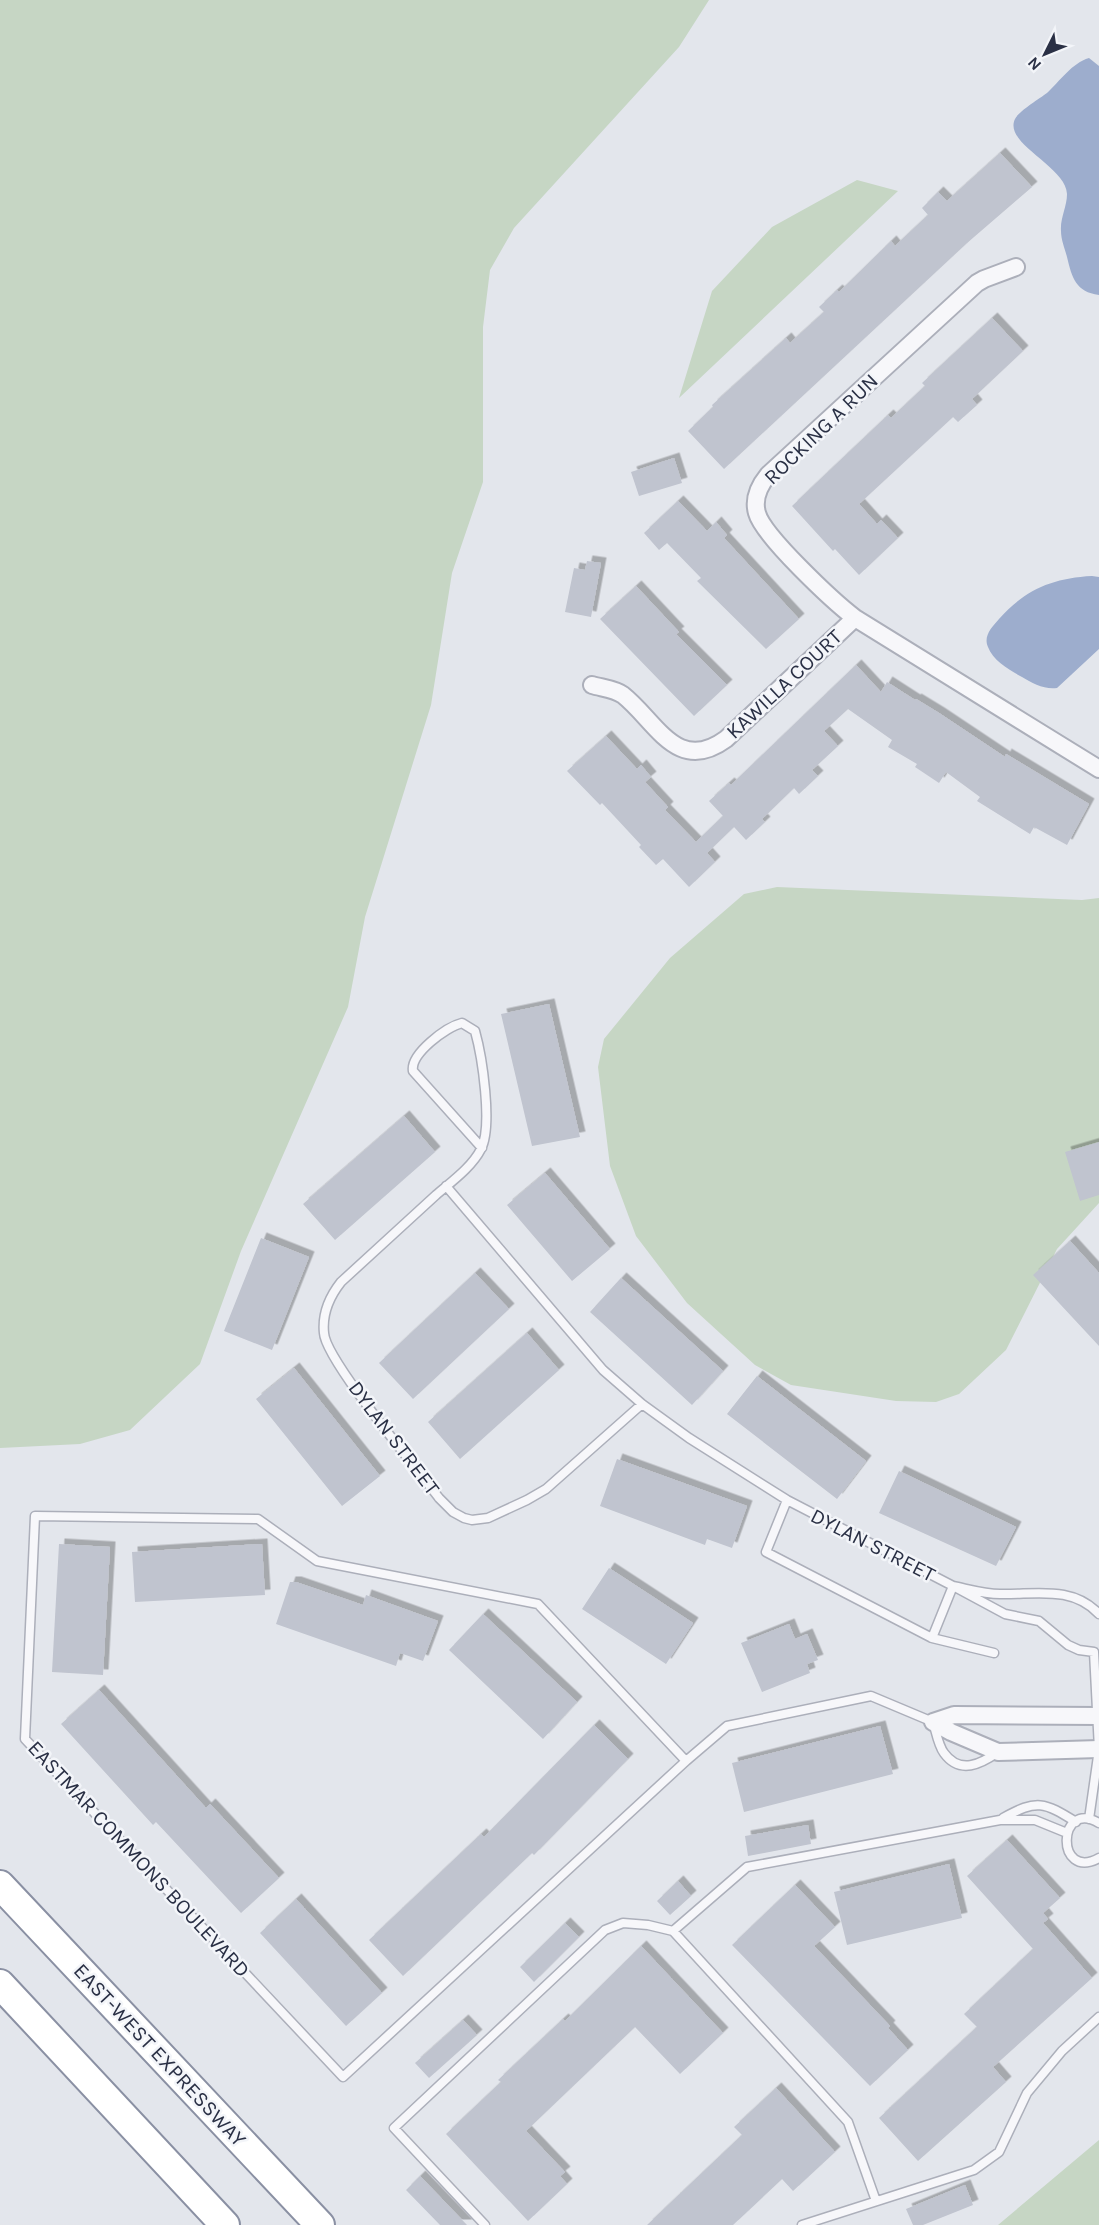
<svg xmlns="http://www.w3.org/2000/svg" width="1099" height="2225" viewBox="0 0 1099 2225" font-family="Karla,sans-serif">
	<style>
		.green { fill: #c6d6c4 }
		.water { fill: #9dadcd }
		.building { fill: #c0c4cf; filter: url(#shadow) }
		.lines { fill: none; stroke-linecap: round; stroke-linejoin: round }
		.service-casing { stroke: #acafba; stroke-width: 11 }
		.minor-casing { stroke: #acafba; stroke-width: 20 }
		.motorway-casing { stroke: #8a90a3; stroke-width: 32 }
		.service { stroke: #f7f7fa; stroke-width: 8 }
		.minor { stroke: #f7f7fa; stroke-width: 16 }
		.motorway { stroke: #fff; stroke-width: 28 }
		.labels { text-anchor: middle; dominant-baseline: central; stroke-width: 5; stroke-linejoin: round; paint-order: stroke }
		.street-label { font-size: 21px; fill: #2a3045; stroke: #f3f5f9 }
	</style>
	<defs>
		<filter id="shadow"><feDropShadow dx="5.5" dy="-5.5" stdDeviation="0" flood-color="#0004"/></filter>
	</defs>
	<rect width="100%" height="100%" fill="#e3e6ec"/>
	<path class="green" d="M0,0H709L679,47L514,228L490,270L483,327V482L452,573L431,705L365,917L348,1007L241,1251L200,1364L130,1430L80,1444L0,1448Z
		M857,180L898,191L679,398L712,291L772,227Z
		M777,887L1082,900L1099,898V1203L1057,1249L1006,1350L959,1394L936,1402L896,1401L791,1385L755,1365L687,1303L636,1236L610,1166L598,1067L604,1039L670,958L744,894Z
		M1099,2140V2225H998Z"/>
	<path class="water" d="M1089,58L1099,66V295C1076,292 1072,278 1067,257C1065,249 1061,240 1061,231C1060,218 1067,207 1067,194C1066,166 1003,144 1015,119C1019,111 1039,99 1047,93C1060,81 1072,63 1089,58Z
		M1092,576L1099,577V649L1057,688C1045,690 1032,683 1022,677C1011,671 993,661 988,647C983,636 992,627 999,619C1025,590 1052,578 1092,576Z"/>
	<path class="building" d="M1000,153L1032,187L967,243L724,469L688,431L713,407L712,405L786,338L790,343L824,312L819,307L837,290L839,292L891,241L895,246L928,215L922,208L938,192L947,201Z
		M992,318L1023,351L972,399L977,405L958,422L953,417L859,504L877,524L881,520L898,538L859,575L835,549L833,551L792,506L888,415L891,418L925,386L922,383Z
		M674,458L682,483L639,496L631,472Z
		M678,501L707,531L716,522L727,535L724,538L799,619L766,649L697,581L701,578L667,543L659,550L644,533Z
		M587,561L601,563L591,617L565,612L574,568L585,570Z
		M636,586L679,632L676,634L727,685L694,716L600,619Z
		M856,665L881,692L887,682L915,700L916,699L939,713L1005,757L1006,754L1089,804L1067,845L1034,827L1030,834L977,801L980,797L946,772L939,783L915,767L917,764L888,747L892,740L848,709L824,731L838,746L812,770L818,776L799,794L794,788L762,819L765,822L746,840L734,827L707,853L715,862L689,887L663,859L656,865L639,847L641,845L602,803L600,805L567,771L606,736L637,769L641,765L651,777L645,782L668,807L665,810L696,842L723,816L709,801L729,783L731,785Z
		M549,1004L580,1137L532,1146L501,1014Z
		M404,1116L435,1152L335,1240L303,1204Z
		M1099,1142V1195L1080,1201L1065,1152Z
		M545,1173L610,1249L572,1281L507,1205Z
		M261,1238L309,1257L272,1350L224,1331Z
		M1070,1241L1099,1273V1346L1033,1275Z
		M475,1273L509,1309L413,1399L379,1363Z
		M621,1278L723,1371L692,1405L590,1312Z
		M527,1333L559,1370L460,1459L428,1422Z
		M294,1368L380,1476L342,1506L256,1399Z
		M757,1376L866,1461L837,1499L727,1414Z
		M617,1459L747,1506L732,1548L707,1539L705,1545L600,1506Z
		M899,1471L1016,1527L996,1566L879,1513Z
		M59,1544L110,1547L103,1675L52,1672Z
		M262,1544L265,1595L135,1602L132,1552Z
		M609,1568L693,1623L666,1664L582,1609Z
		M290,1582H296L363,1605L366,1595L438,1621L423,1661L400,1653L396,1666L276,1624Z
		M483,1614L577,1702L543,1739L449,1650Z
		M789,1624L795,1639L807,1634L818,1660L807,1664L810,1673L762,1692L741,1643Z
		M99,1690L206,1808L210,1804L279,1878L241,1913L156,1822L153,1825L61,1724Z
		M594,1725L628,1759L534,1855L532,1853L403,1976L369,1940L481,1834L484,1837Z
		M880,1726L893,1774L744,1812L732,1763Z
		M808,1825L811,1844L748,1856L745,1836Z
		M1007,1840L1060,1898L1043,1913L1048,1919L1043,1923L1092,1978L993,2067L1006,2082L918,2161L879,2118L977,2027L964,2014L1033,1949L967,1876Z
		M949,1864L962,1918L847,1945L834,1892Z
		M678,1881L691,1896L670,1915L657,1901Z
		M795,1885L835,1927L814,1946L890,2026L888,2028L908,2050L870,2086L732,1945Z
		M296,1899L382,1993L346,2026L260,1933Z
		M565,1923L579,1937L534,1982L520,1967Z
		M641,1946L723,2033L680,2074L635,2027L526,2131L565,2172L560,2176L567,2184L528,2221L446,2134L501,2082L498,2080L563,2019L565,2021Z
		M463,2020L477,2035L429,2078L415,2063Z
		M776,2088L835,2152L793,2191L782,2179L733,2225H647L742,2135L734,2127Z
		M420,2176L467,2225H440L406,2190Z
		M965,2185L973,2205L923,2225H913L906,2209Z"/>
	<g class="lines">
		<defs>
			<path id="service" d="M482,1148L413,1071C410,1054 446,1027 462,1023L475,1031C482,1056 493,1126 481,1149C472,1167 451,1182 436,1195C404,1224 373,1253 341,1282C330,1296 322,1314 324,1333C325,1359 418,1470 439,1498L453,1512L464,1518L472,1520L488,1518L527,1500L546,1489L642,1404
				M446,1186L603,1370L642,1404L689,1438L787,1500L953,1586L932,1638L766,1552L787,1500
				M35,1516L258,1519L317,1561L538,1604L686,1761L343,2077L25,1739Z
				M932,1638L994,1653
				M686,1761L727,1726L871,1696L933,1722C936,1731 938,1745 944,1753C960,1775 981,1764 998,1752
				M1003,1818C1037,1799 1044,1802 1076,1822
				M1089,1819L1099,1749L1094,1652L1079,1650L1068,1645L1039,1621L1005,1614L953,1586C968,1589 985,1594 1000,1594C1035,1595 1072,1585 1099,1614
				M1099,1823C1057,1798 1055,1882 1099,1858
				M673,1931L848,2122L876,2201
				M485,2225L394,2128L605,1930L623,1923L648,1925L673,1931L747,1867L1000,1820H1035L1067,1833
				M802,2225L974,2170L999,2152L1027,2093L1062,2051L1099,2017"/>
			<path id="minor" d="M1016,267L984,279L977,283L768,475C759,486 753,499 757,513C763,536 834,602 855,618L1099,769
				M592,685C602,688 615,689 623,695C656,721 677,775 726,739L855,618
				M933,1722L951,1732L998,1752L1099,1749
				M933,1722L954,1715L1099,1716"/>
			<path id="motorway" d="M0,1885L320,2225
				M0,1984L225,2225"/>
		</defs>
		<use href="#service" class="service-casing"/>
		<use href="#minor" class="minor-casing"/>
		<use href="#motorway" class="motorway-casing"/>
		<use href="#service" class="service"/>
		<use href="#minor" class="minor"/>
		<use href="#motorway" class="motorway"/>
	</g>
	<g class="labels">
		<g class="street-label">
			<text transform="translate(821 429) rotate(-44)">ROCKING A RUN</text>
			<text transform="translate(784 684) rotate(-43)">KAWILLA COURT</text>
			<text transform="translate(394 1438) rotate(53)">DYLAN STREET</text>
			<text transform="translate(873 1545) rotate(27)">DYLAN STREET</text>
			<text transform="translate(139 1859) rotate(47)">EASTMAR COMMONS BOULEVARD</text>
			<text transform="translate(160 2055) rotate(47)">EAST-WEST EXPRESSWAY</text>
		</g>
	</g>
	<g transform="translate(1045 54) rotate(227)" stroke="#f3f5f9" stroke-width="4.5" paint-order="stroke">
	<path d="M0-4.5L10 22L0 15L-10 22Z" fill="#2a3045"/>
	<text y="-9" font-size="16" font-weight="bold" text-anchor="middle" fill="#2a3045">N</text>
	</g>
</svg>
